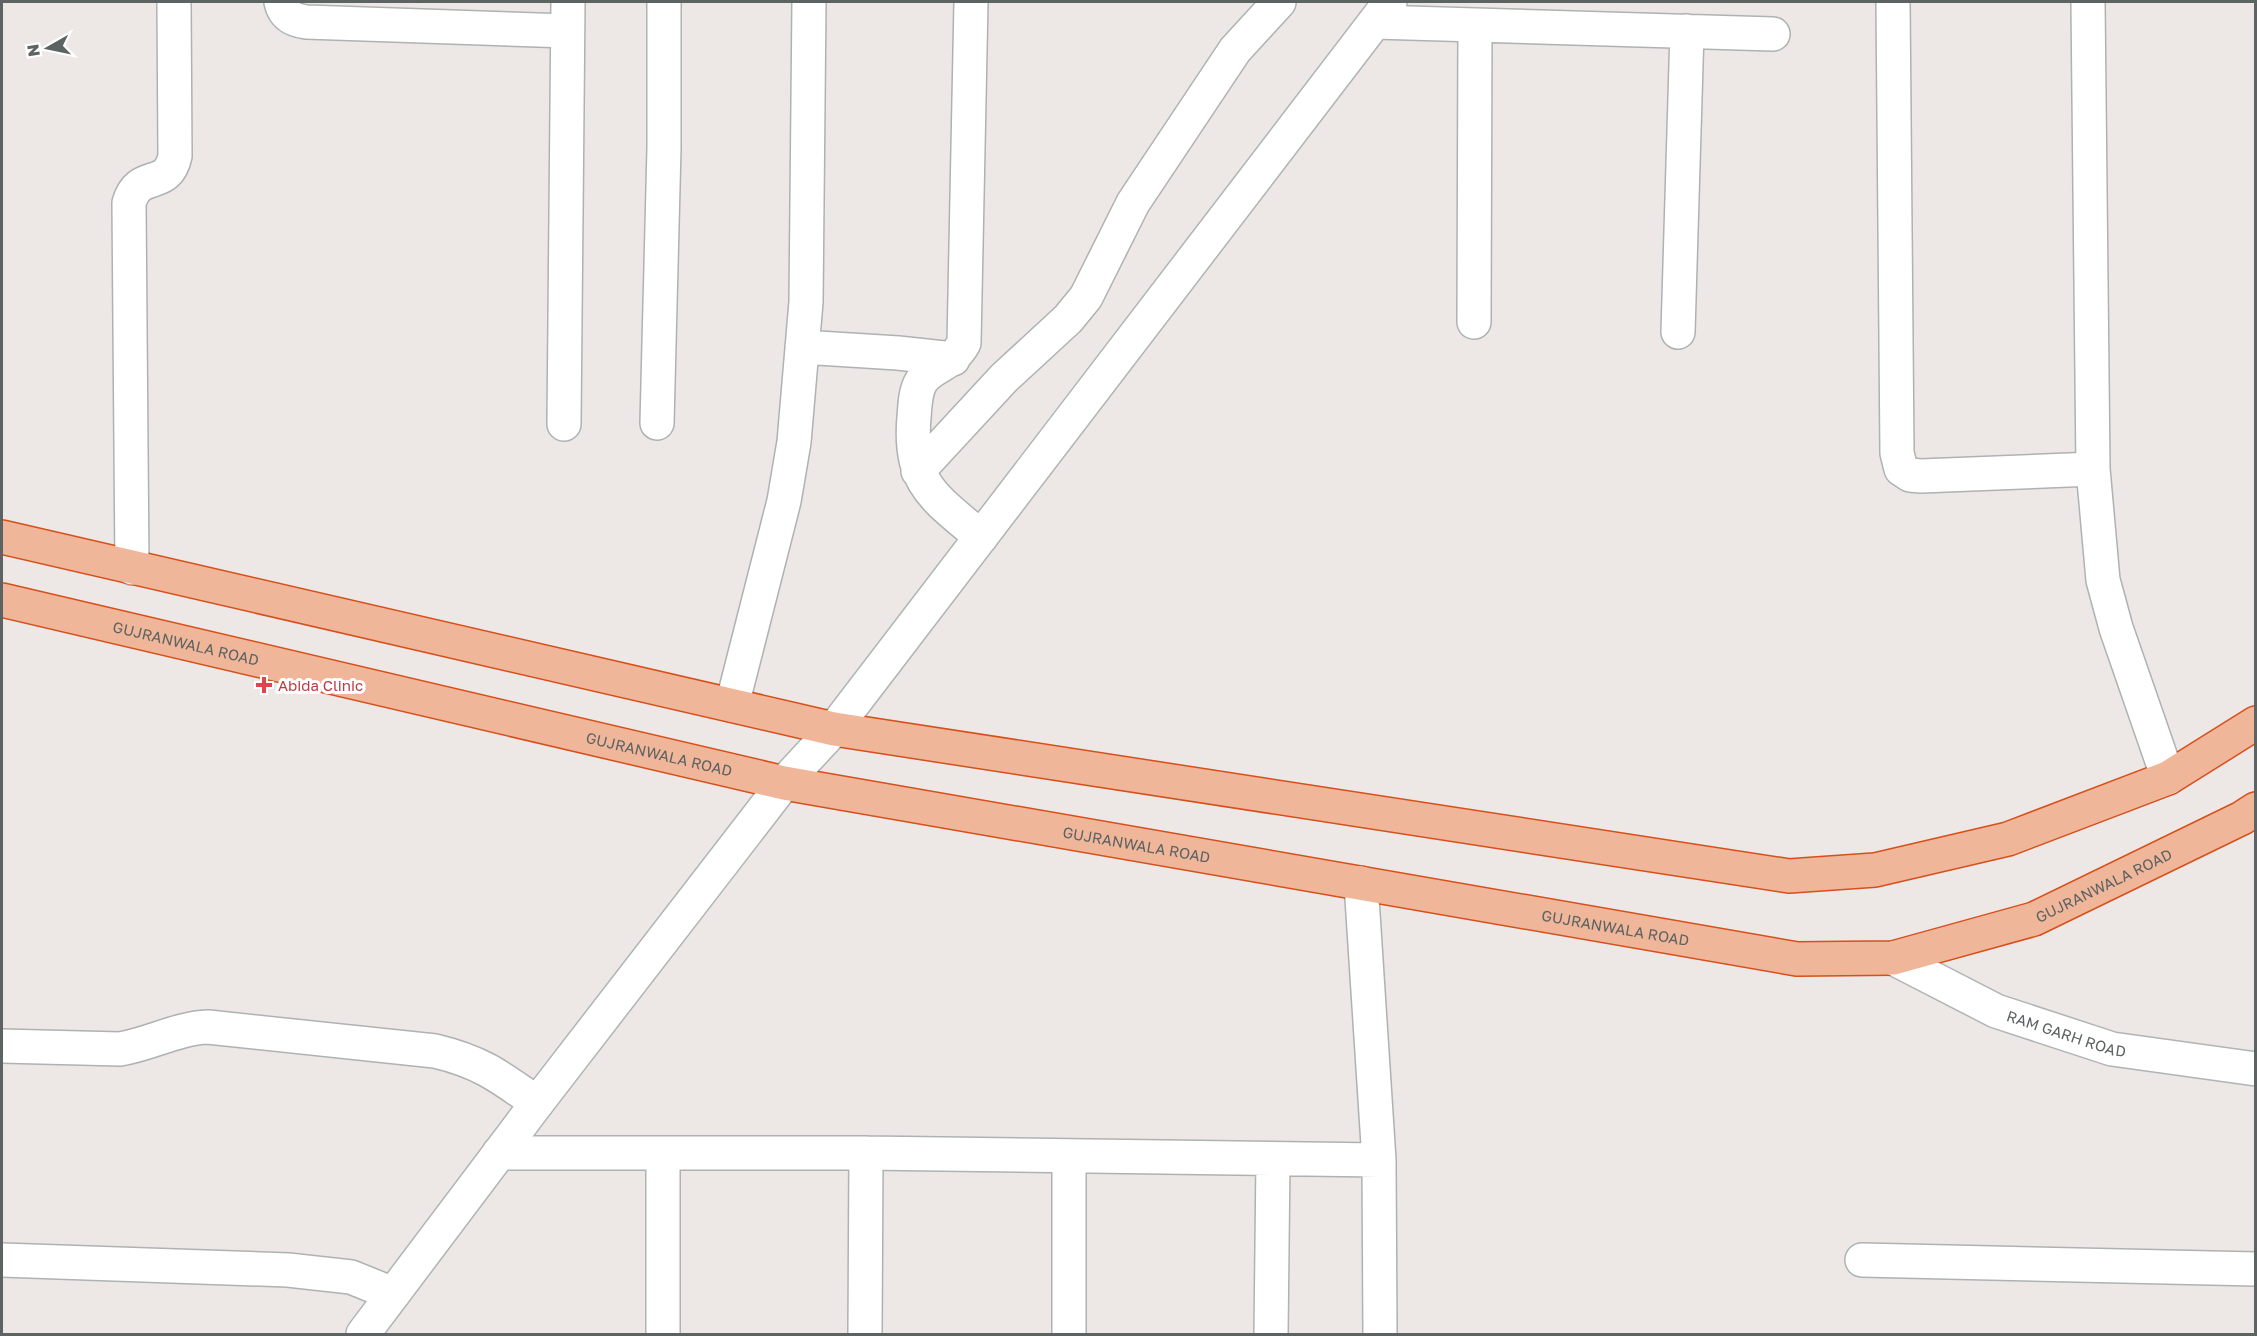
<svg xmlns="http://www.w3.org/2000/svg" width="2257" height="1336" viewBox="0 0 2257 1336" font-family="'Golos Text',sans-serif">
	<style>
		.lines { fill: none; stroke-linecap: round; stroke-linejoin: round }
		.street-casing { stroke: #aeb2b3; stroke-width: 36 }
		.secondary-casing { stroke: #afb4b6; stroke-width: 36 }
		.highway-casing { stroke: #d74f1b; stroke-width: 36 }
		.street { stroke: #fff; stroke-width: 33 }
		.secondary { stroke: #fff; stroke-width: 33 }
		.highway { stroke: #f0b699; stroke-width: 33 }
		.health-dot { fill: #e0444e; stroke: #fff; stroke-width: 2 }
		.labels { text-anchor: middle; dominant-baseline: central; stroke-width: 6; stroke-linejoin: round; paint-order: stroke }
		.street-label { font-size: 15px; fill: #5d6263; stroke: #fff }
		.health-label { font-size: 15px; fill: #be3a42; stroke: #fff; text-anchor: start }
	</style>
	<rect width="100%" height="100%" fill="#ede8e5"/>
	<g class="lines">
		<defs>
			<path id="street" d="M281,2C284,16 293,20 306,22L567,31
				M971,2L964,343C951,367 930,366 921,382C915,392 915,406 914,417C908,484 935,498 981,537
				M1893,2L1897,453L1901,469L1910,475L1921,476L2093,469
				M2088,2L2093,469L2103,580L2116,628L2168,778
				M1375,22L1773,34
				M1474,322L1475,25
				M1678,332L1687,31
				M802,347L898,353L953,359
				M657,423L664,148V2
				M564,424L568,2
				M918,471L1004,378L1068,319L1086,297L1133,203L1235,50L1279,2
				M132,568L129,203C139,168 167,192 175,156L174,2
				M732,705L784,501L794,442L806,302L809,2
				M1361,883L1379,1160L1380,1334
				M2,1046L120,1049C150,1044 178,1028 208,1027L435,1051C481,1062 499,1076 537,1103
				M499,1153H866L1379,1160
				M1069,1156V1334
				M2,1260L288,1270L351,1277L393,1294
				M1862,1260L2256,1269
				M663,1334V1153
				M865,1334L866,1153
				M1271,1334L1273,1159"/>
			<g id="secondary">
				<path id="s1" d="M1893,958L1996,1011L2112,1049L2256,1069"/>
				<path d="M363,1334L537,1103L784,783L834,729L1390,2"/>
			</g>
			<g id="highway">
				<path d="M2,537L834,729L1789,876L1875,870L2008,839L2168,778L2256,723"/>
				<path id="s2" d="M2,600L784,783L1797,959L1893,958L2034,919L2242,818L2256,809"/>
			</g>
		</defs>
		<use href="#street" class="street-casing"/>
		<use href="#secondary" class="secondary-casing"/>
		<use href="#highway" class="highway-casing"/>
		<use href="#street" class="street"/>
		<use href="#secondary" class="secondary"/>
		<use href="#highway" class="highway"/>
	</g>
	<path class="health-dot" d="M261 676h6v6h6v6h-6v6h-6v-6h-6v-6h6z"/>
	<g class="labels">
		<g class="street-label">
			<text stroke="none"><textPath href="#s2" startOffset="189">GUJRANWALA ROAD</textPath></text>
			<text stroke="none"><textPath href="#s2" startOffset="675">GUJRANWALA ROAD</textPath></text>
			<text stroke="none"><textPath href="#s2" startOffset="1161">GUJRANWALA ROAD</textPath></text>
			<text stroke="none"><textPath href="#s2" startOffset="2151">GUJRANWALA ROAD</textPath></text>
			<text stroke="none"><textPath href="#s2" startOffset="1647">GUJRANWALA ROAD</textPath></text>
			<text stroke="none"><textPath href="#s1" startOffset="190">RAM GARH ROAD</textPath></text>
		</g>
		<g class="health-label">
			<text x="278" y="685">Abida Clinic</text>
		</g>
	</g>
	<rect width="2257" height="1336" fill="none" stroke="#5d6263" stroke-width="6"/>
	<g transform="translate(48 48) rotate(261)" stroke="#ffffff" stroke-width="4.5" paint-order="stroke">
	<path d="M0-4.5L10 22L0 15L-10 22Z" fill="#5d6263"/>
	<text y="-9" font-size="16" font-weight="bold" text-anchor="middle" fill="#5d6263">N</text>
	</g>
</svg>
